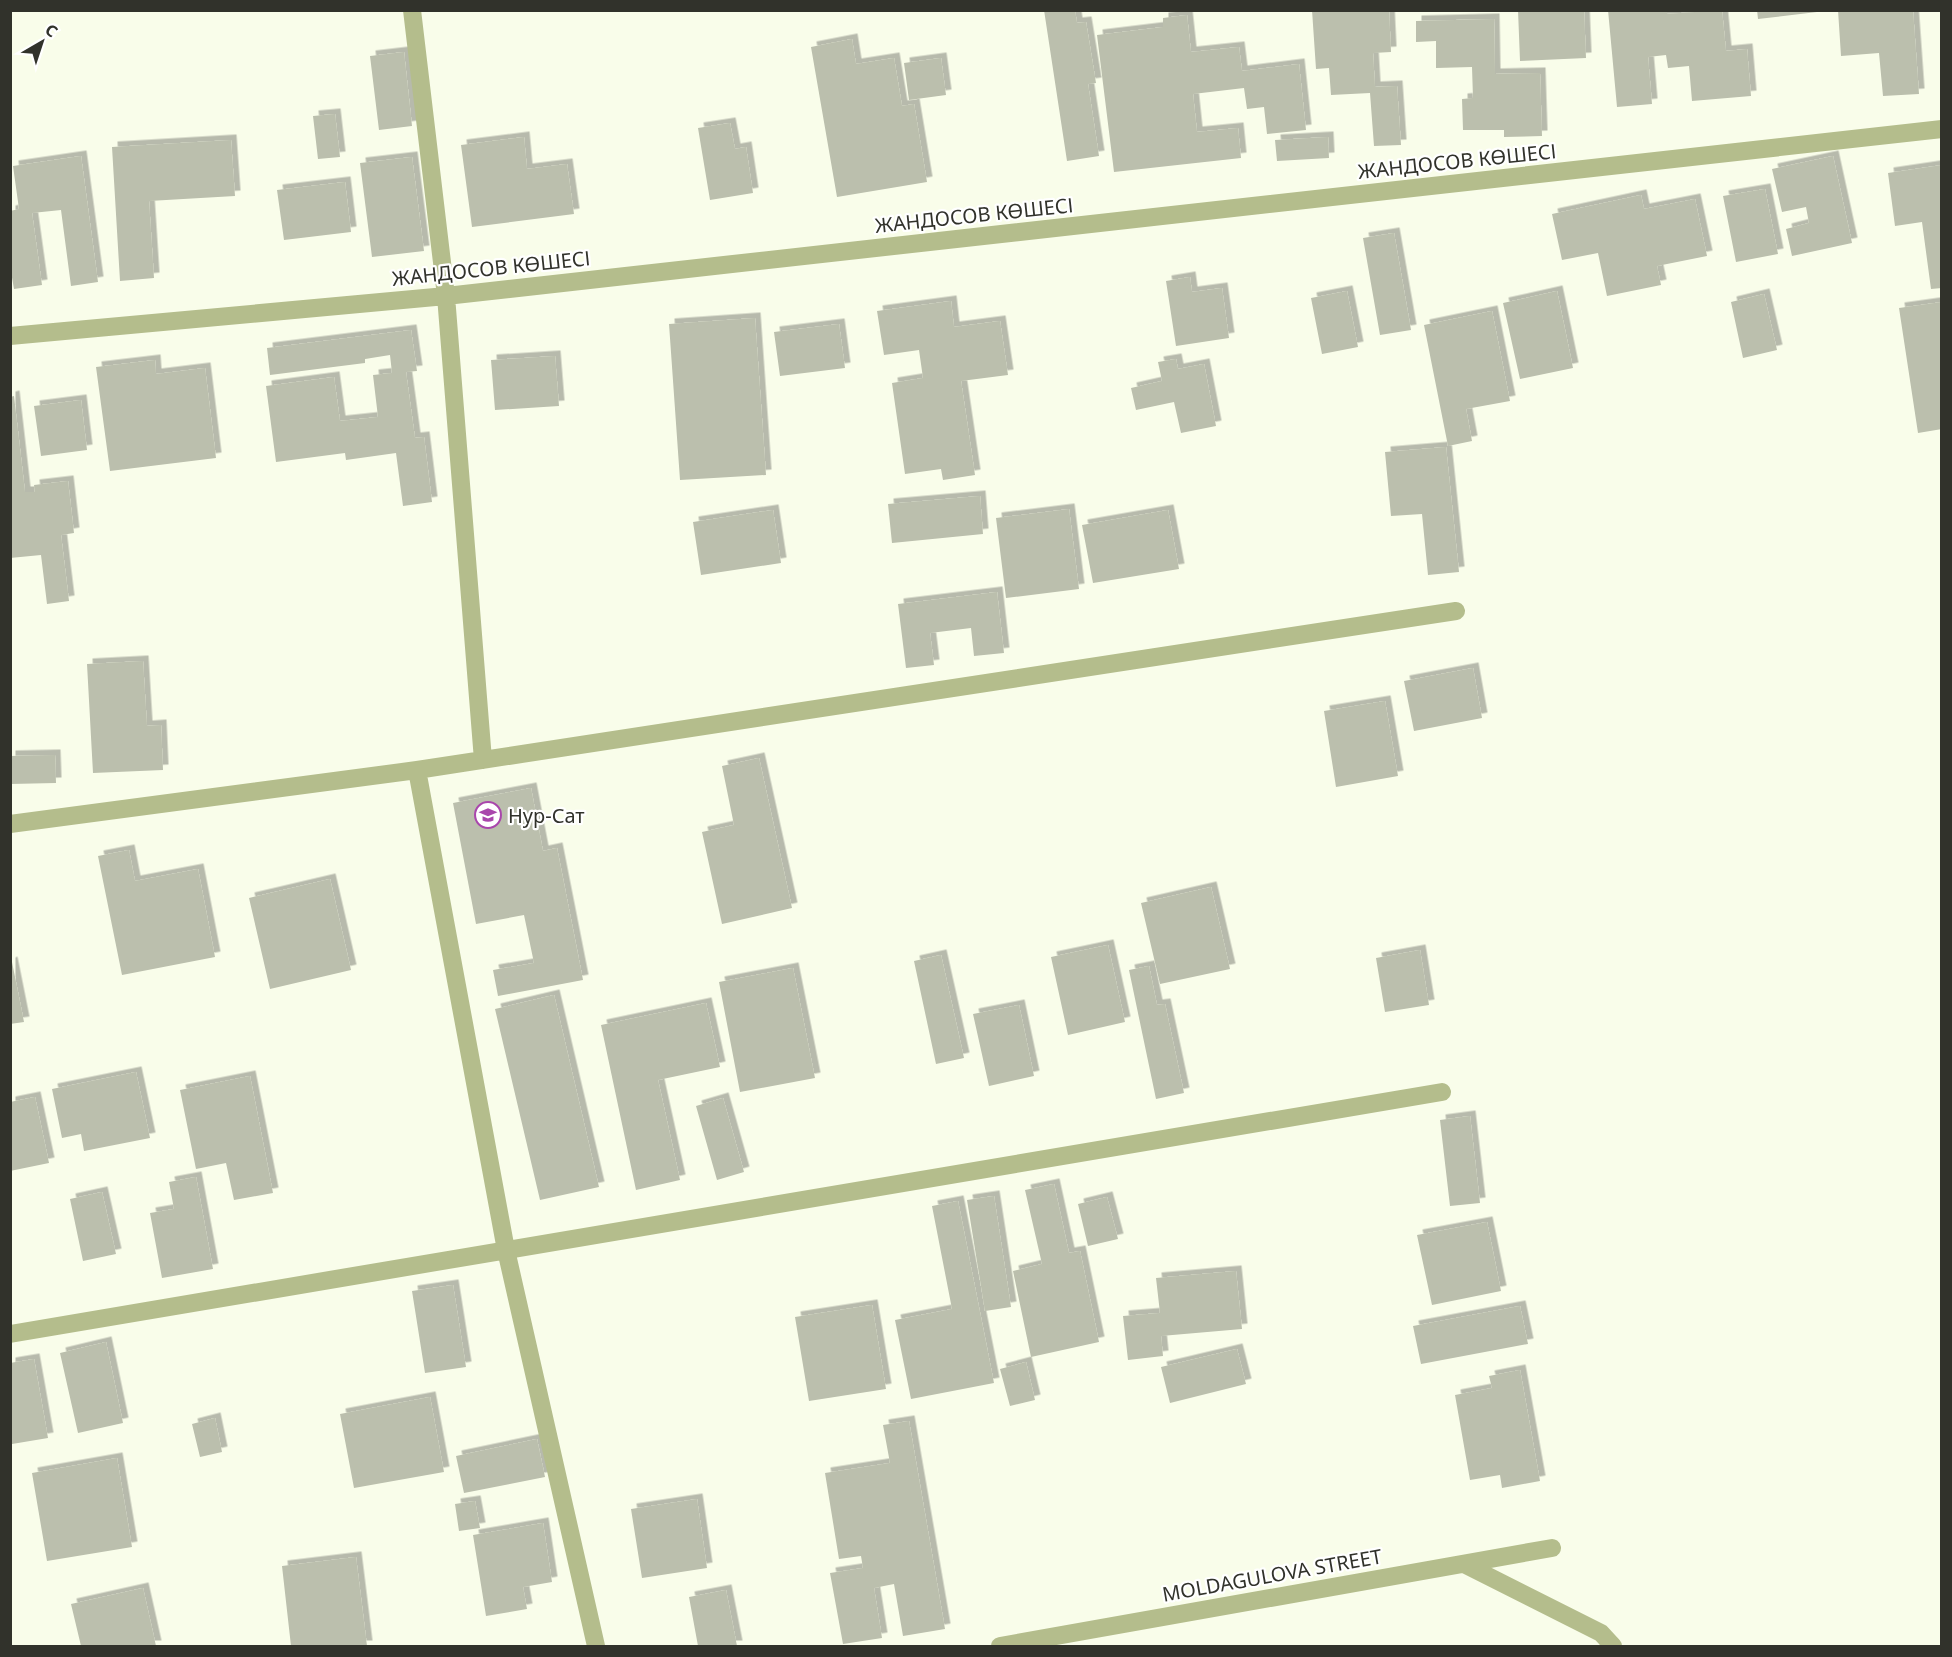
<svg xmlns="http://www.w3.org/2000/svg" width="1952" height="1657" viewBox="0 0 1952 1657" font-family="'Noto Sans',sans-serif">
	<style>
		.building { fill: #bbbfad; filter: url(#shadow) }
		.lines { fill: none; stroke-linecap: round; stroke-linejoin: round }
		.minor { stroke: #b4bd8c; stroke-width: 18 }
		.labels { text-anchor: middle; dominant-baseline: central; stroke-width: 4.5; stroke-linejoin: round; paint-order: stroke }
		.street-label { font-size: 20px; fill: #31322b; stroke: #fff }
		.poi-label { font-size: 20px; fill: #31322b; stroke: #fff; text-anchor: start }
	</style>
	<defs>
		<filter id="shadow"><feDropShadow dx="5.5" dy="-5.5" stdDeviation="0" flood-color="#0004"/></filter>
	</defs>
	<rect width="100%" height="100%" fill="#f9fdea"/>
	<path class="building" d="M1044,10H1075L1077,23L1086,22L1096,83L1088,84L1099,156L1067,161Z
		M1312,10H1389L1391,52L1373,53L1375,87L1397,86L1401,145L1374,146L1370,93L1331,95L1329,68L1316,69Z
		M1518,10H1584L1586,58L1520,61Z
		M1608,10H1667V14L1722,10L1726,51L1747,49L1751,96L1692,101L1689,66L1668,68L1666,55L1648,57L1652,104L1617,107Z
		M1757,10H1817V12L1758,19Z
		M1838,10H1913L1919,94L1883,96L1879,53L1841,56Z
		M1187,15L1191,52L1239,47L1242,71L1299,64L1306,130L1267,134L1264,107L1247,109L1244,88L1193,94L1197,132L1238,128L1241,158L1114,172L1097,35L1163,27V18Z
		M1494,19L1495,74L1540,73L1542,136L1504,137V130H1463L1462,99L1473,98L1472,67L1436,68V41L1416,42V21Z
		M852,39L856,64L894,58L902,106L914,104L927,182L837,197L811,47Z
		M404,52L412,126L379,130L370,56Z
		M941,58L946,95L909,100L904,63Z
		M335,114L340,157L318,159L313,116Z
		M730,123L735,149L746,147L753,193L710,200L698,128Z
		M524,137L527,169L567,164L574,214L472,227L461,145Z
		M1328,137L1329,158L1277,161L1275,140Z
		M231,140L235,196L149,201L154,278L120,281L112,147Z
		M81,156L98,282L71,286L61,210L32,213L42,285L14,289L10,266V211L19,209L13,166Z
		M1833,156L1852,243L1792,256L1786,229L1809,223L1806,207L1782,212L1772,169Z
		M412,157L424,251L372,257L360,163Z
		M1942,165V288L1931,289L1922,222L1895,226L1888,173Z
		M345,182L351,232L284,240L277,190Z
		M1765,189L1778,254L1736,262L1723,196Z
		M1641,195L1644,209L1695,199L1707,256L1657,266L1661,285L1607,296L1598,253L1562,260L1552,214Z
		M1394,233L1411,330L1380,335L1363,238Z
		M1190,277L1192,292L1222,288L1229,338L1176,346L1166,281Z
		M1347,291L1358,347L1322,354L1311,298Z
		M1557,291L1573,368L1520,379L1503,303Z
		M1764,294L1777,350L1743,358L1731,302Z
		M951,301L954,327L1000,321L1008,375L961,381L975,475L943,480L941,469L905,474L892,383L923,378L919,350L884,355L877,311Z
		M1942,302V429L1918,433L1899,308Z
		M1492,311L1510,401L1466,409L1472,441L1448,446L1424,325Z
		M755,318L766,475L680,480L669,324Z
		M839,324L845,368L780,376L774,332Z
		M411,330L417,371L406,372L415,438L424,437L432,502L403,506L396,453L346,460L345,453L276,462L266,386L334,377L340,421L378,417L373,375L392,373L390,355L365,359V363L270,375L267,348Z
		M555,356L559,406L495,410L491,360Z
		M1176,359L1178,369L1204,364L1216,426L1181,433L1174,402L1136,410L1131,388L1162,381L1158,362Z
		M155,360L156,374L205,368L216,458L110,471L96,367Z
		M14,396L25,492H35L34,485L68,481L74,533L61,535L69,601L47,604L41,555L10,558V397Z
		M81,400L87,450L41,456L34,406Z
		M1446,447L1459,572L1428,575L1422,514L1391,516L1385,452Z
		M980,496L983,534L892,543L888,504Z
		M1069,509L1079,589L1006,598L996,518Z
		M773,510L781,563L701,575L693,522Z
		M1168,510L1179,569L1093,583L1082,525Z
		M997,592L1004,653L974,656L971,628L930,633L934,665L906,668L898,604Z
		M143,661L147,726L161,725L163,770L93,773L87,664Z
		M1473,668L1482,718L1414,731L1404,681Z
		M1385,701L1398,776L1336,787L1324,711Z
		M55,755L56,783L10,784V756Z
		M759,758L792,908L722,924L702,832L734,825L722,766Z
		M531,788L543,851L557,848L583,980L498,996L493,970L534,963L524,915L476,924L453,803Z
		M129,850L135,881L198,869L215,957L122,975L98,856Z
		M330,879L351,970L270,989L249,898Z
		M1211,887L1230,969L1160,984L1141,903Z
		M1108,945L1125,1022L1068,1035L1051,957Z
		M1420,950L1429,1005L1385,1012L1376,958Z
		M941,955L964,1058L936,1064L914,961Z
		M12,962L24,1022L10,1024V963Z
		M1149,966L1157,1005L1165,1004L1184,1093L1156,1099L1129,970Z
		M793,968L815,1078L740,1092L719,982Z
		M554,995L599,1187L540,1200L495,1009Z
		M706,1003L720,1067L658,1080L680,1180L636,1190L601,1025Z
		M1019,1005L1034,1076L989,1086L973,1014Z
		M136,1072L150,1138L84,1151L81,1134L62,1138L52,1089Z
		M250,1076L273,1193L234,1200L226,1163L196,1169L180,1090Z
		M35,1097L49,1163L10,1171V1102Z
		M723,1098L744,1172L717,1180L696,1106Z
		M1470,1116L1480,1203L1450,1206L1440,1120Z
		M196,1177L213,1269L162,1278L150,1213L174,1209L169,1182Z
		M1054,1184L1069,1253L1080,1251L1099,1342L1031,1357L1013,1271L1042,1264L1025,1190Z
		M102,1192L116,1254L83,1261L70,1199Z
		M994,1196L1011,1307L985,1311L967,1200Z
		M1107,1197L1118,1239L1088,1246L1078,1204Z
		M958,1201L994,1383L911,1399L895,1320L952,1309L932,1206Z
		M1487,1222L1501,1291L1432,1305L1417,1235Z
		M1236,1271L1242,1329L1161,1336L1163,1356L1128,1360L1123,1316L1160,1313L1156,1278Z
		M453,1285L466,1367L425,1373L412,1291Z
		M872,1305L886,1389L809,1401L795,1317Z
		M1520,1306L1528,1344L1421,1364L1413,1326Z
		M106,1342L123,1423L78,1433L60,1353Z
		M1237,1349L1246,1384L1170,1403L1161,1367Z
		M34,1359L48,1438L12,1444L10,1363Z
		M1026,1362L1035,1400L1010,1406L1000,1369Z
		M1520,1370L1540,1481L1502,1488L1500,1475L1470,1480L1455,1395L1492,1388L1489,1376Z
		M430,1397L444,1472L354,1488L340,1414Z
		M215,1418L222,1452L200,1457L192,1424Z
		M909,1421L945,1629L903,1636L894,1584L874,1588L882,1638L843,1644L830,1573L863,1568L861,1556L839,1559L825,1473L890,1463L883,1425Z
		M537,1439L545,1477L464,1493L456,1456Z
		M117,1458L132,1547L47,1561L32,1473Z
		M697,1499L707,1568L642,1578L631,1509Z
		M475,1501L480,1528L459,1531L455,1504Z
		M543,1523L552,1582L523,1587L527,1609L486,1616L473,1535Z
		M356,1557L367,1646H291L282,1566Z
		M143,1588L156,1646H81L71,1604Z
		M726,1590L737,1646H698L689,1597Z"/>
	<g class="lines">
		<path class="minor" d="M412,10L446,296L483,760
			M10,336L446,296L1942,129
			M417,770L506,1250L596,1646
			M10,824L417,770L1456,611
			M10,1334L1442,1092
			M1464,1564L1601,1633L1613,1646
			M1000,1646L1552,1548"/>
	</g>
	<defs>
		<symbol id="school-ring" viewBox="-11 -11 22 22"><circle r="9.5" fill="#fff" stroke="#a946ac" stroke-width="1.5"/><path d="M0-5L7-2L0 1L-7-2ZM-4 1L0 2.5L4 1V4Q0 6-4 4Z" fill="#a946ac"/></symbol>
	</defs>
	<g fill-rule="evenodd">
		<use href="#school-ring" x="473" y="800" width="30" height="30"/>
	</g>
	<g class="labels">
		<g class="street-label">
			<text transform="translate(1457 161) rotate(-6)">ЖАНДОСОВ КӨШЕСІ</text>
			<text transform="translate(974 215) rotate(-6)">ЖАНДОСОВ КӨШЕСІ</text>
			<text transform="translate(491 268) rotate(-6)">ЖАНДОСОВ КӨШЕСІ</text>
			<text transform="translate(1272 1575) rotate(-10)">MOLDAGULOVA STREET</text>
		</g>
		<g class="poi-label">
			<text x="508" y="815">Нур-Сат</text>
		</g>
	</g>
	<rect width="1952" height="1657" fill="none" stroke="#31322b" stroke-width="24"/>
	<g transform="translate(42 42) rotate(39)" stroke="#ffffff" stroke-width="4.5" paint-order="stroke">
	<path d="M0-4.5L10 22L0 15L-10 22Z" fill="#31322b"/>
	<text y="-9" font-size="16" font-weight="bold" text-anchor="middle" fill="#31322b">С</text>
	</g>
</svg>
